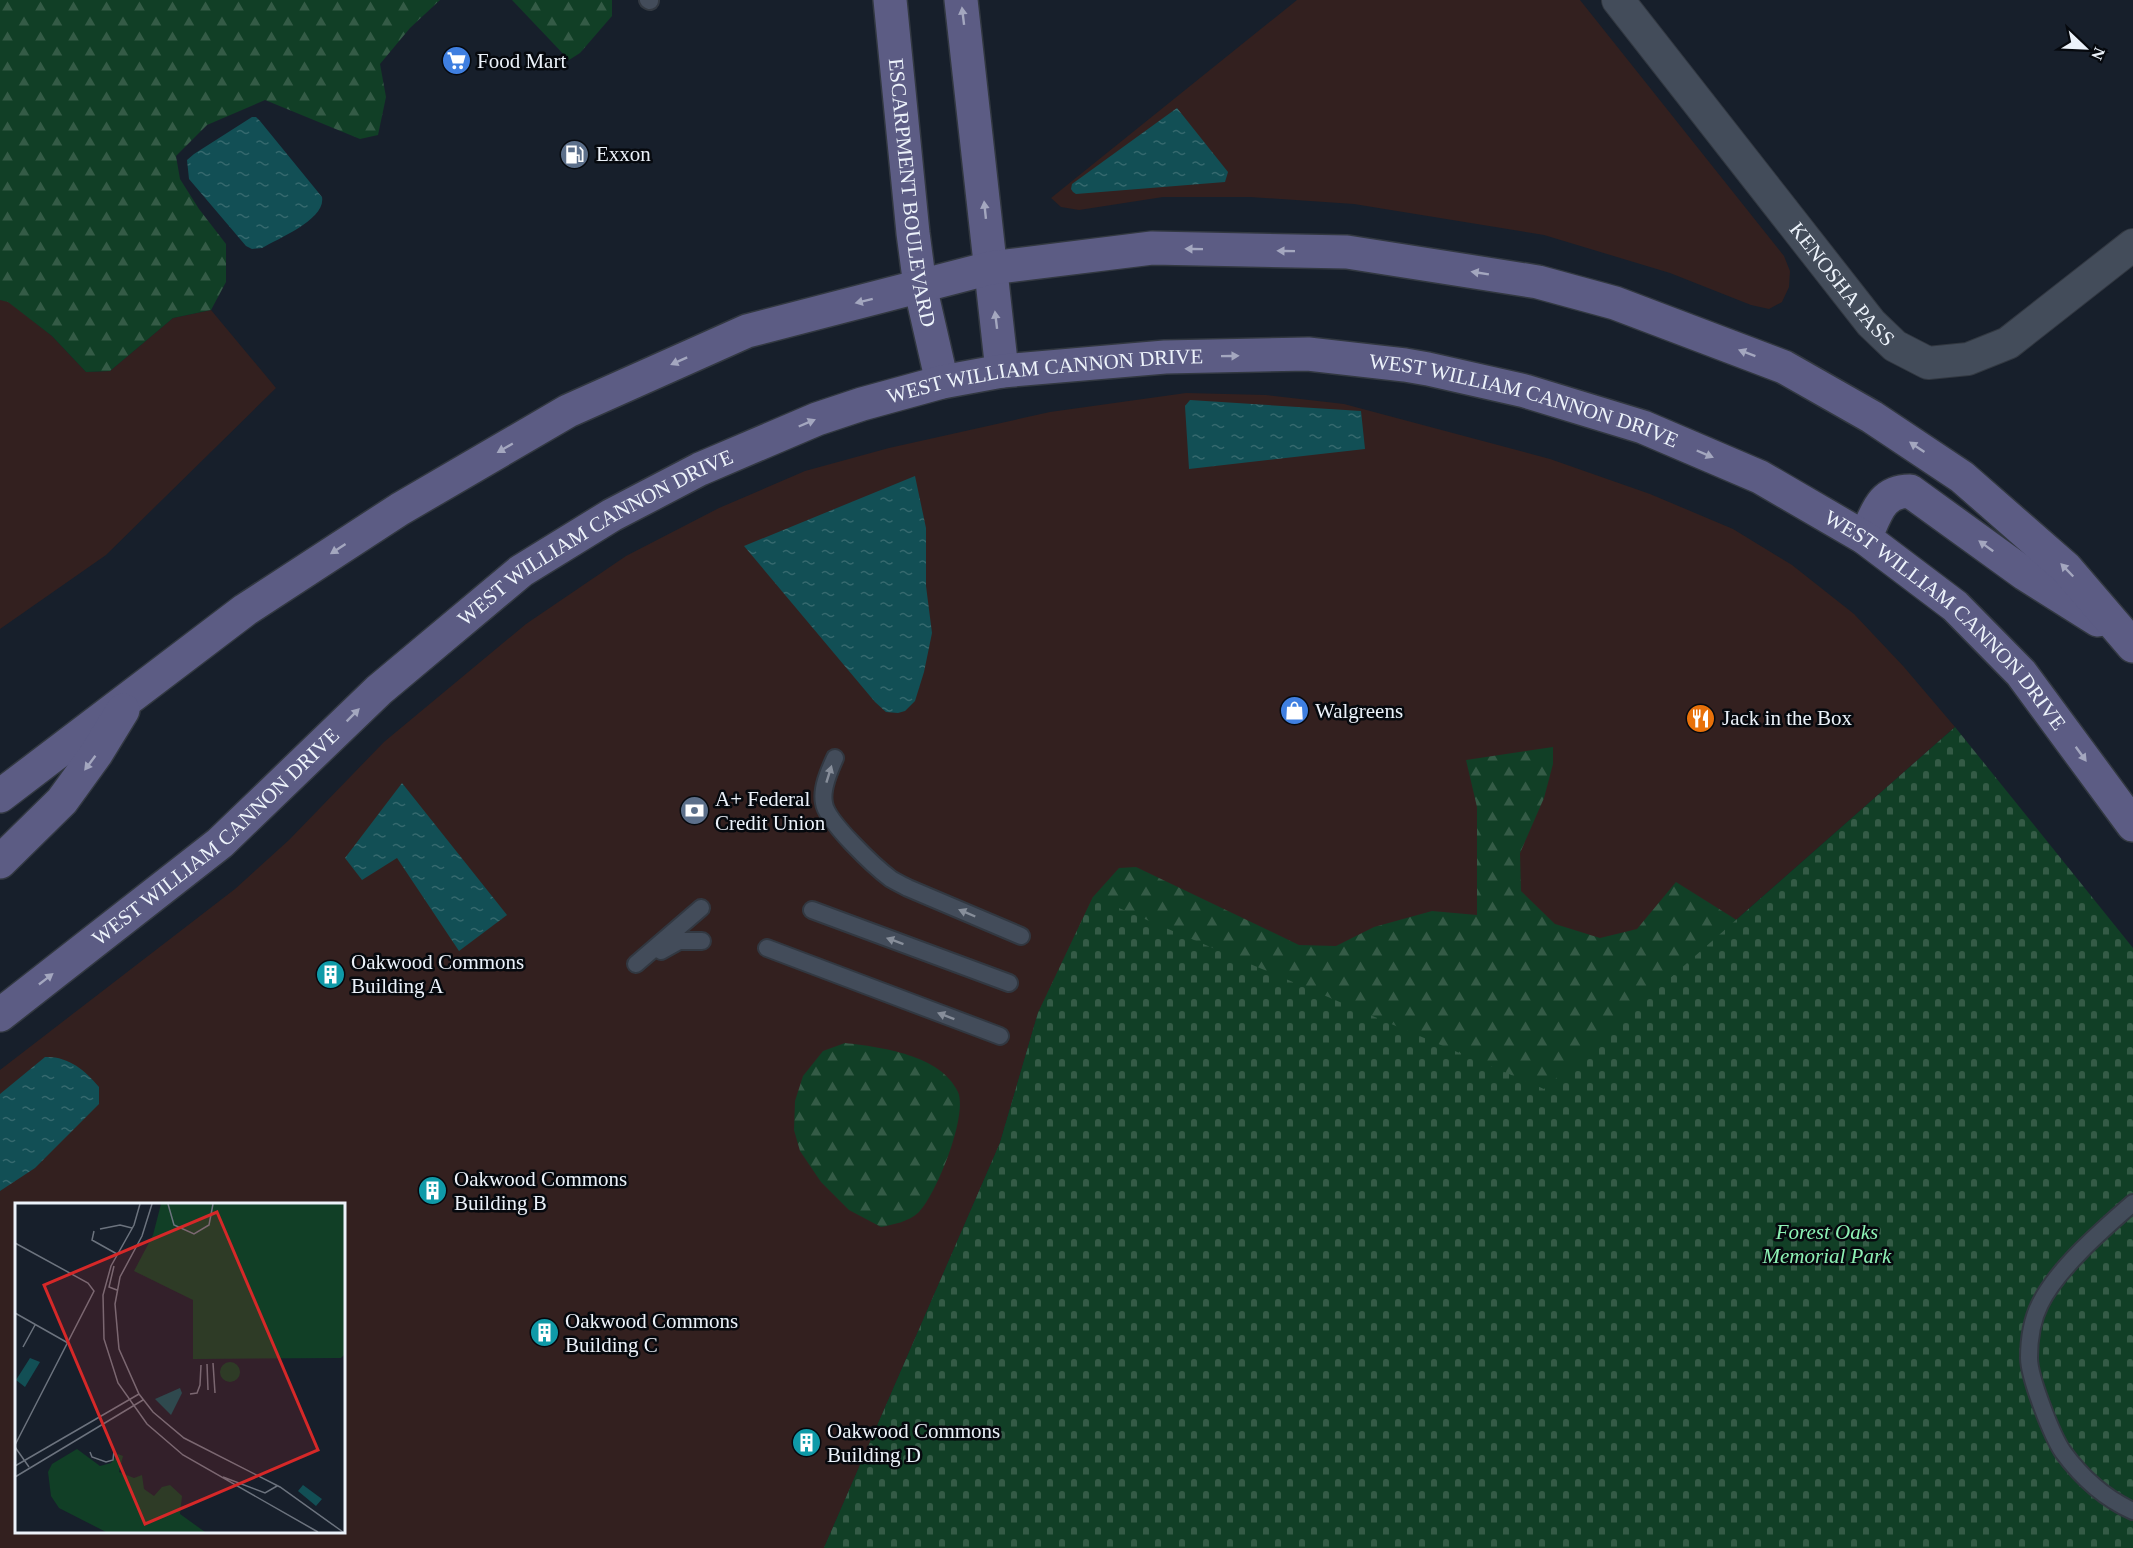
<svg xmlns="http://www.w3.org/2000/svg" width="2133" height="1548" viewBox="0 0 2133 1548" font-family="Georgia,serif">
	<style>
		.commercial { fill: #33201f; fill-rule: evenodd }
		.forest { fill: url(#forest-firs) }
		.cemetery { fill: url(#cemetery-stones) }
		.water { fill: url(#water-ripples) }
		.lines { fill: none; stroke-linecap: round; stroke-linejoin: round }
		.service-casing { stroke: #323841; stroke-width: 20 }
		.minor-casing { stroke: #323841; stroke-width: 34 }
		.secondary-casing { stroke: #323841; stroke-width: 36 }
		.service { stroke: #434c5a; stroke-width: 16 }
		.minor { stroke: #434c5a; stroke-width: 32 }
		.secondary { stroke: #5c5c84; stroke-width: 33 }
		.oneway { fill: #a4a7bf }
		.oneway2 { fill: #878e9a }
		.labels { text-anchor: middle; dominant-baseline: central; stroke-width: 5; stroke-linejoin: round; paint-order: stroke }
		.poi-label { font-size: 21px; fill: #ecf2fa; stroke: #06090e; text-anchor: start }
		.street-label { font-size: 21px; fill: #ecf2fa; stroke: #06090e }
		.park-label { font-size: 21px; font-style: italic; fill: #8ef3b5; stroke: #06090e }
		.inset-road { fill: none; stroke: #6c737e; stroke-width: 1.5 }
		.view { fill: #d62828; fill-opacity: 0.15; stroke: #d62828; stroke-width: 3 }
		.inset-edge { fill: none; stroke: #ecf2fa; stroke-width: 3 }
	</style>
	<defs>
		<pattern id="forest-firs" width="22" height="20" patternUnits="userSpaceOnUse" patternTransform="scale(1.5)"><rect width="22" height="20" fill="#113f26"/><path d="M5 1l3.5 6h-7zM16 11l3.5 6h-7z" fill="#345b46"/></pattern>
		<pattern id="cemetery-stones" width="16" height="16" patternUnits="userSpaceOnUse" patternTransform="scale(1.5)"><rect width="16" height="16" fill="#113f26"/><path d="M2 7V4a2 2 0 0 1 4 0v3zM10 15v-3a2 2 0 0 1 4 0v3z" fill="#345b46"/></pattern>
		<pattern id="water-ripples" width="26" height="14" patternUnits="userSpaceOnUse" patternTransform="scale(1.5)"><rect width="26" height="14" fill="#124f55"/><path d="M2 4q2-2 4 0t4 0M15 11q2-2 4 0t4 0" fill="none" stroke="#35696e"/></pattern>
	</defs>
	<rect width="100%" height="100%" fill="#171f2b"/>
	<path class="commercial" d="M1297,0H1580L1784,256L1790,271L1789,287L1782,302L1769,309L1751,305L1670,273L1544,235L1354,204L1250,197H1163L1079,210L1061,207L1051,198Z
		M0,300L8,301L52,336L86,372L110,371L173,318L211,310L276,388L106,555L0,629Z
		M1186,393L1266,395L1344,404L1550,459L1650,494L1733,529L1792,565L1854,614L1904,667L1955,727L1544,1089L1038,1013L1000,1143L824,1548H0V1070L235,889L289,840L384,742L526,624L626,556L719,508L805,471L889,448L1050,412ZM16,1204H344V1532H16Z"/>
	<path class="forest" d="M0,0H440L410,28L380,64L386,97L378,135L360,139L265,100L207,125L176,156L180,179L199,209L226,244V282L211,310L173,318L110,371L86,372L52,336L8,302L0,300Z
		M512,0H612V16L580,53L569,60Z
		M1553,747V764L1544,798L1520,853L1521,891L1555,924L1600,938L1637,929L1676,882L1751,929L1774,966L824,1548L1000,1143L1038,1013L1093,897L1119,868L1136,867L1299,945L1336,946L1374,927L1432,911L1477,915V807L1466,760Z
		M845,1043C881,1047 941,1055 958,1092C968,1116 936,1195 919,1212C908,1222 895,1224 881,1227L849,1210L821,1182L800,1151L794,1130L795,1101L803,1076L823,1051Z"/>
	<path class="cemetery" d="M1955,727L2133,948V1548H824L1000,1143L1038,1013L1093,897L1544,1089Z"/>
	<path class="water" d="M1177,108L1228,172L1225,182L1076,194L1073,192L1071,189L1072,184Z
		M252,117H256L260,121L322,197C326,219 279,238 262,248L252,249L246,246L189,179L187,160L194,154Z
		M1190,400L1361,411L1365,449L1189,469L1185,406Z
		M915,476L926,528V586L932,633L924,672L915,701L905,711L898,713L886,712L875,702L744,546Z
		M402,783L507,915L459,951L397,858L362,880L345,858Z
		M45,1057C68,1056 85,1070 99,1087V1104L35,1168L0,1191V1094Z"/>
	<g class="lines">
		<defs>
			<path id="service" d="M648,0L650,1
				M835,758C829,771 821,789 824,803C826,821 875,867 891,879C896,882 902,885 908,888L1021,936
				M812,910L1009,983
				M767,948L1000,1036
				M661,951L679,941H702
				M636,964L701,908
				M2133,1203C2103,1229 2057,1269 2040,1304C2032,1320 2029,1340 2029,1358C2029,1377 2052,1436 2063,1452C2082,1478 2104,1498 2133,1511"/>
			<g id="minor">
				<path id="s1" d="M1618,0L1871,323L1895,346L1928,363L1968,359L2008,343L2133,245"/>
			</g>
			<g id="secondary">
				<path id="s2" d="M890,0L913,233L920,286L942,382"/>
				<path d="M961,0L1002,371"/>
				<path d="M1865,538C1876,515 1880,491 1910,491L2025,574L2098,620"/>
				<path d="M0,796L245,610L400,509L568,411L747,331L990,268L1152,248L1347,252L1538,282L1615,303L1784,367L1872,417L1962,477L2066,568L2133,646"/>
				<path d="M0,862L62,801L96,754L123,710"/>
				<path id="s3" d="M0,1015L220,843L379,690L521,571L612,515L700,469L817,419L862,404L942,382L1002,371L1165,357L1308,354L1405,365L1428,369L1525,391L1643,427L1760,477L1865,538L1955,606L2021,673L2133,825"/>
			</g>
		</defs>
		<use href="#service" class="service-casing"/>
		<use href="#minor" class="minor-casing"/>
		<use href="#secondary" class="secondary-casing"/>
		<use href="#service" class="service"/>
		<use href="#minor" class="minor"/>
		<use href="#secondary" class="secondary"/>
	</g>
	<defs><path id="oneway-solid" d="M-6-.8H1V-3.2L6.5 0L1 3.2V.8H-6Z" transform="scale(1.5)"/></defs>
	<g class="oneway">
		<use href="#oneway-solid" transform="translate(963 16) rotate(-97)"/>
		<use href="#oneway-solid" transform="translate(985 210) rotate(-96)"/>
		<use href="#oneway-solid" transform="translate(1194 249) rotate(-179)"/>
		<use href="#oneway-solid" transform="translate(1286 251) rotate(-179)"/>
		<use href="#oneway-solid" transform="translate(1480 273) rotate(-171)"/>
		<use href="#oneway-solid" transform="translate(864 301) rotate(166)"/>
		<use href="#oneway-solid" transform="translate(996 320) rotate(-97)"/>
		<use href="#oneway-solid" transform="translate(1747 353) rotate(-159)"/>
		<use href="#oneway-solid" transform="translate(1230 356) rotate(-1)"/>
		<use href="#oneway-solid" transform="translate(679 361) rotate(156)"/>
		<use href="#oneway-solid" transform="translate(807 423) rotate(-23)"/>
		<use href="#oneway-solid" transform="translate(1917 447) rotate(-146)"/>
		<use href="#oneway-solid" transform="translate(505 448) rotate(150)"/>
		<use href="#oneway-solid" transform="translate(1705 454) rotate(23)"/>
		<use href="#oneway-solid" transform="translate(1986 546) rotate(-144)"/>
		<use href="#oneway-solid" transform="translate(338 549) rotate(147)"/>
		<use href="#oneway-solid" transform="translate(2067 570) rotate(-134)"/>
		<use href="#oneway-solid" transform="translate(353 715) rotate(-45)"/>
		<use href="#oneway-solid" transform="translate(2081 754) rotate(54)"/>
		<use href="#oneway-solid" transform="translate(90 763) rotate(127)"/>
		<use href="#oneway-solid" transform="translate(46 979) rotate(-38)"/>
	</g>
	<g class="oneway2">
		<use href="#oneway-solid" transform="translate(829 774) rotate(-73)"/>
		<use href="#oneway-solid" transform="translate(967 913) rotate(-157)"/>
		<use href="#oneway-solid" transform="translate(895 941) rotate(-160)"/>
		<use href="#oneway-solid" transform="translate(946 1016) rotate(-159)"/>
	</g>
	<defs>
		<symbol id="supermarket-disc" viewBox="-11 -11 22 22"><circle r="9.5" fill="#3f7fe0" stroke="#06090e"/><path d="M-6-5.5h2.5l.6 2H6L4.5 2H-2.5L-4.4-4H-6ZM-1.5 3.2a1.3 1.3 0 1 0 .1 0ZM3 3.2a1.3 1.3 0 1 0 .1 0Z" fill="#fff"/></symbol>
		<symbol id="fuel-disc" viewBox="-11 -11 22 22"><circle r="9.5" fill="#5c6f8a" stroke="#06090e"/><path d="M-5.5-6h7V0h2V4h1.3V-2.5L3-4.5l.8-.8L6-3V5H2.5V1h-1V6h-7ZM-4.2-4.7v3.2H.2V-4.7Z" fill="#fff"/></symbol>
		<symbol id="shop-disc" viewBox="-11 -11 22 22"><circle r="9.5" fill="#3f7fe0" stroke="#06090e"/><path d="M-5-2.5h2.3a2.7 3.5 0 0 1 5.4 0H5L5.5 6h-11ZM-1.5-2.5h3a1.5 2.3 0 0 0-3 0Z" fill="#fff"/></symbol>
		<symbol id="restaurant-disc" viewBox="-11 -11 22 22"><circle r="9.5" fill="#e8710a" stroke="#06090e"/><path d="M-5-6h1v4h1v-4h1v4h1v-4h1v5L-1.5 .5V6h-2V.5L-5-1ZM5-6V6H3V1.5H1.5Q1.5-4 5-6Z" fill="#fff"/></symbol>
		<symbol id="bank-disc" viewBox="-11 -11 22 22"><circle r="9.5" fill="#5c6f8a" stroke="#06090e"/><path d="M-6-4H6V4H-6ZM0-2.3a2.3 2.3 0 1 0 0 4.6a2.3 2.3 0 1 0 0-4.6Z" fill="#fff"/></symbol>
		<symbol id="building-disc" viewBox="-11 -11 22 22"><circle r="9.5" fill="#0f9aa8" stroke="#06090e"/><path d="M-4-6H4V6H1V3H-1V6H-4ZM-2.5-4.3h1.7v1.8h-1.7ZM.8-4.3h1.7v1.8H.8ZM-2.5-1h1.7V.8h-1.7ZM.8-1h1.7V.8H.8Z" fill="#fff"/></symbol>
	</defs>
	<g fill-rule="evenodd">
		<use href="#supermarket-disc" x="440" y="44" width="33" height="33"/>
		<use href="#fuel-disc" x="558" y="138" width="33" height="33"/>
		<use href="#shop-disc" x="1278" y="694" width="33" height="33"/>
		<use href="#restaurant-disc" x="1684" y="702" width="33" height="33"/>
		<use href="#bank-disc" x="678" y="794" width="33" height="33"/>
		<use href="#building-disc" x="314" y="958" width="33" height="33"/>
		<use href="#building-disc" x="416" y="1174" width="33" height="33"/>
		<use href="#building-disc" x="528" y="1316" width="33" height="33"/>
		<use href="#building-disc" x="790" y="1426" width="33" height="33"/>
	</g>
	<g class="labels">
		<g class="poi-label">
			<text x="477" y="61">Food Mart</text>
			<text x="596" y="154">Exxon</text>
			<text x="1315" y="711">Walgreens</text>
			<text x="1722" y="718">Jack in the Box</text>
			<text x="715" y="799">A+ Federal<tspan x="715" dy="24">Credit Union</tspan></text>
			<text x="351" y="962">Oakwood Commons<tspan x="351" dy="24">Building A</tspan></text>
			<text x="454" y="1179">Oakwood Commons<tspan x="454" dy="24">Building B</tspan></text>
			<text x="565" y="1321">Oakwood Commons<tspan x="565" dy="24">Building C</tspan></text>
			<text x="827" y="1431">Oakwood Commons<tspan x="827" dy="24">Building D</tspan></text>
		</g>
		<g class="street-label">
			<text stroke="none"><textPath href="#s2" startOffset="194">ESCARPMENT BOULEVARD</textPath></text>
			<text stroke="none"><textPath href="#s1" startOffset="362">KENOSHA PASS</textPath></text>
			<text stroke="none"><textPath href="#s3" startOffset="1252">WEST WILLIAM CANNON DRIVE</textPath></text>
			<text stroke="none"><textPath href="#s3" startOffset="1738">WEST WILLIAM CANNON DRIVE</textPath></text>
			<text stroke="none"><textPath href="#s3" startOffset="766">WEST WILLIAM CANNON DRIVE</textPath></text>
			<text stroke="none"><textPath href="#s3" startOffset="2224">WEST WILLIAM CANNON DRIVE</textPath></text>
			<text stroke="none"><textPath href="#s3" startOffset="280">WEST WILLIAM CANNON DRIVE</textPath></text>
		</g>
		<g class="park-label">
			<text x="1827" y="1232">Forest Oaks<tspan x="1827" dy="24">Memorial Park</tspan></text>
		</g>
	</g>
	<g transform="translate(15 1203)">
		<rect width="330" height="330" fill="#171f2b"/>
		<path d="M205 169a10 10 0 1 1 20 0a10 10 0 1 1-20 0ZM62,246L85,263L96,260L103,251L108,253L104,269L119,275L127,272L129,286L139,293L147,284L155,282L167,293L165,311L190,329H91L44,305L36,293L33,269L37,261Z" fill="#113f26"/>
		<path d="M146,1H330V151L326,155L178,156V97L119,68L138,32Z" fill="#113f26"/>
		<path d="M15,155L25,159L10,184L1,177ZM165,185L167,190L156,212L140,196ZM288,282L307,296L301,303L283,288Z" fill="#124f55"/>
		<path class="inset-road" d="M125,1L119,22L96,63L88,92L89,136L103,180L132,221L168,252L303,329M137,1L127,33L105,74L100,101L104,146L124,191L138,209L169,235L265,284L328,329M153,1L159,22L179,31L194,22L198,1M85,26L105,22L117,25M79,28L77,37L102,51M0,40L73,80L79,88L0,242M99,63L94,84L102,87M0,110L53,140M8,144L20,122M198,160L200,190M192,161L193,187M175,191L182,190L185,182L186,162M0,244L14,264M75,249L77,254L91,259L98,257L99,248M0,263L124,191M0,274L128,197M208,274L250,290L262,283"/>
		<path class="view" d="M202,9L303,247L130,321L29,82Z"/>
		<rect width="330" height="330" class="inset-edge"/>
	</g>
	<g transform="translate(2085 48) rotate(113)" stroke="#06090e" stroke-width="4.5" paint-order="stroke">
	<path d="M0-4.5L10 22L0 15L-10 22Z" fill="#ecf2fa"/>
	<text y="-9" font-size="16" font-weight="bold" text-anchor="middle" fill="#ecf2fa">N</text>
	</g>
</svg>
